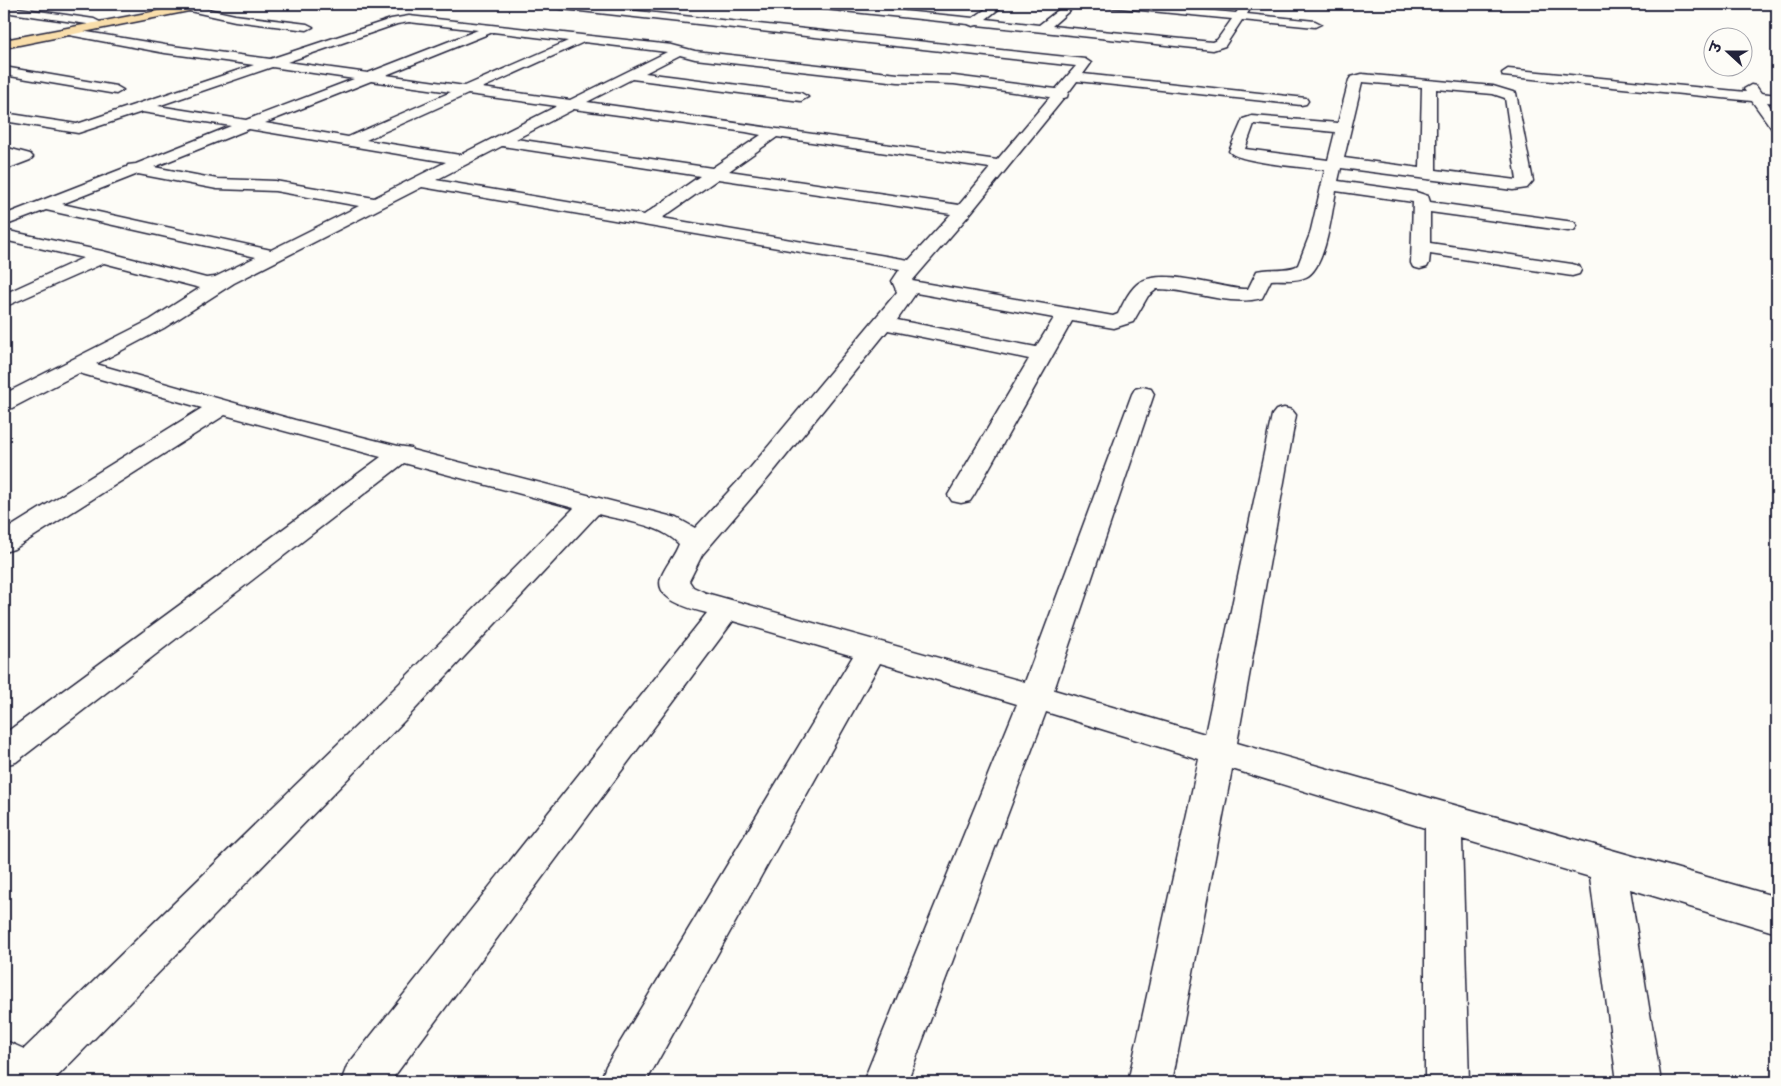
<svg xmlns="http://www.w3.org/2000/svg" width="1781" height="1086" viewBox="0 0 1781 1086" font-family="Caveat,'Playpen Sans Deva',sans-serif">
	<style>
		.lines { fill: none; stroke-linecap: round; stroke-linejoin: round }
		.street-casing { stroke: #22223b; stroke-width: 3 }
		.primary-casing { stroke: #22223b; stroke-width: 3 }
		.street { fill: #fdfcf7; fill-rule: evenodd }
		.primary { fill: #f9deab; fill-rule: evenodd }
	</style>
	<rect width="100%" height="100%" fill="#fdfcf7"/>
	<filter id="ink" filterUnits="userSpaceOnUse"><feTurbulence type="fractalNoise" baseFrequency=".02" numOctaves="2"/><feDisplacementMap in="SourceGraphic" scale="10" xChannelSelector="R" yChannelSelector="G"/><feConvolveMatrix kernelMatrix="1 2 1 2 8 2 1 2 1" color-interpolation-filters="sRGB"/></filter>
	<g filter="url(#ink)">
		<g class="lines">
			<defs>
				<path id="street" d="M539,4H571L1085,59L1091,63L1083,74L1306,98L1308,101L1306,104L1301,105L1077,81L1068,93L1067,97L1064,98L969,215L912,281L1113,316L1118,314C1123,304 1130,288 1140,282C1165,268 1215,287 1243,289H1248L1257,271C1268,268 1291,271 1298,265L1310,234L1325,170C1308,167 1237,163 1229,151L1243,119L1252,116L1338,123L1349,80L1351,77L1362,74L1493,86L1516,93L1533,181L1527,188L1513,190L1341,168L1338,181L1416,192L1428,196L1430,202L1574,222L1577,226L1574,230L1568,231L1430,212V243L1572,264L1579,266L1581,270L1579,274L1572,276L1430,254L1429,263L1427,267L1420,269L1413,267L1411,263L1413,202L1336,191C1332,211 1326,268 1306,277C1296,282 1282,279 1271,280L1262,298C1227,307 1192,289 1157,289L1148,296L1133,322L1114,328L1072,321L974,495L970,501L961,503L952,501L948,495L1029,359L888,330L769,477L702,555L689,581L693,587L706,593L1025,682L1132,394L1135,389L1143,387L1151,389L1154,394L1054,690L1205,734L1272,415L1276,410L1284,408L1292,410L1296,415L1237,743L1777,897V933L1630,889L1661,1082H1617L1590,877L1462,839L1469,1082H1425V828L1232,769L1172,1082H1128L1199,759L1046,712L907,1082H863L1017,704L880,663L646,1082H600L606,1066L853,656L733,621L390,1082H341L347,1066L707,613C691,609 651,599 662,575C667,564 675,555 679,544C660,524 623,521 598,514L404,721L52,1082H4V1040L24,1049L380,703L574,508L404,463L16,762L4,765V734L381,457L225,415L14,549L4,552V531L202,408L79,373L12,408L4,410V394L150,320L200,288L104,263L4,307V294L83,258L4,240V230L102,251L206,278L215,277L256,257L46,210L4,226V215L127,167L128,165L136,164L231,126L142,112L78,133L4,121V113L77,124L254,65L165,53L69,35L65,34L63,32L65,30L69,29L165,45L270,59L391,19L409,16L672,45L695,51L898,74L954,76L1056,89L1076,66L544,7ZM409,22L478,30L368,73L287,62L397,24ZM493,32L568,41L465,86L386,75ZM584,42L667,52L570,100L482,88ZM680,55L695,59L898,82L954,84L1050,97L997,160L587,102L632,79L801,101L808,97L801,93L645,73ZM272,67L354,79L246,120L158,106ZM371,81L451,92L348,137L265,123ZM1362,82L1422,87L1420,168L1344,158ZM1436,89L1493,94L1505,98L1517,180L1436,170ZM468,94L557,106L460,155L366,140ZM574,109L746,132L761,135L712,168L516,139ZM1254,124L1335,132L1328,160L1245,149ZM249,129L446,162L374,198L275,181L217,179L154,167ZM777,137L990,168L959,205L729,171ZM502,146L700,176L644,215L436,180ZM138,174L217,189L275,191L359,206L271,250L62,204ZM718,179L951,214L909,260L662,218ZM422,187L900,269L892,281L897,292L751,467L695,528L677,518L412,450L411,448L398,446L295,420L96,364L164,328L234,283ZM916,293L1054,318L1036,347L897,320Z
					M800,4H834L973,18L993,4H1005L986,19L1039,25L1066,4H1077L1052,26L1212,42L1217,40L1232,19L1110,7L1105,4H1141L1236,13L1243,4H1253L1247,14L1315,21L1321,24L1315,27L1242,20L1225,46L1213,50L977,25L973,26L968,24L805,7Z
					M189,5L235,15L307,24L313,27L307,30L235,21L185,10L184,8Z
					M4,6L94,19L100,22L94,25L4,12Z
					M4,67L116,86L123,90L116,94L4,75Z
					M1508,69L1746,92L1744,89L1751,85L1756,86L1761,93L1777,95V103L1767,102L1777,116V130L1772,129L1752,101L1503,76L1502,73Z
					M4,147L30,154L33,157L30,160L4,170V160L9,158L4,157Z"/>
				<path id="primary" d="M194,4H214L209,7L4,48V40Z"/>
			</defs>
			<use href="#street" class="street-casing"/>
			<use href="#primary" class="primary-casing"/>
			<use href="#street" class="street"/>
			<use href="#primary" class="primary"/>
		</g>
	</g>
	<rect width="1781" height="1086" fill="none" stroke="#fdfcf7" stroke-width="20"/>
	<rect x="10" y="10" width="1761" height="1066" fill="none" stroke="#22223b" stroke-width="2" filter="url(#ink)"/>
	<g transform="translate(1728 52) rotate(291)"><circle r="24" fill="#fdfcf7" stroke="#a5a5ac"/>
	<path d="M0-4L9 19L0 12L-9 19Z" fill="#22223b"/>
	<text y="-8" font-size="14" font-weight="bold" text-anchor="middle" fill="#22223b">उ</text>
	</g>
</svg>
